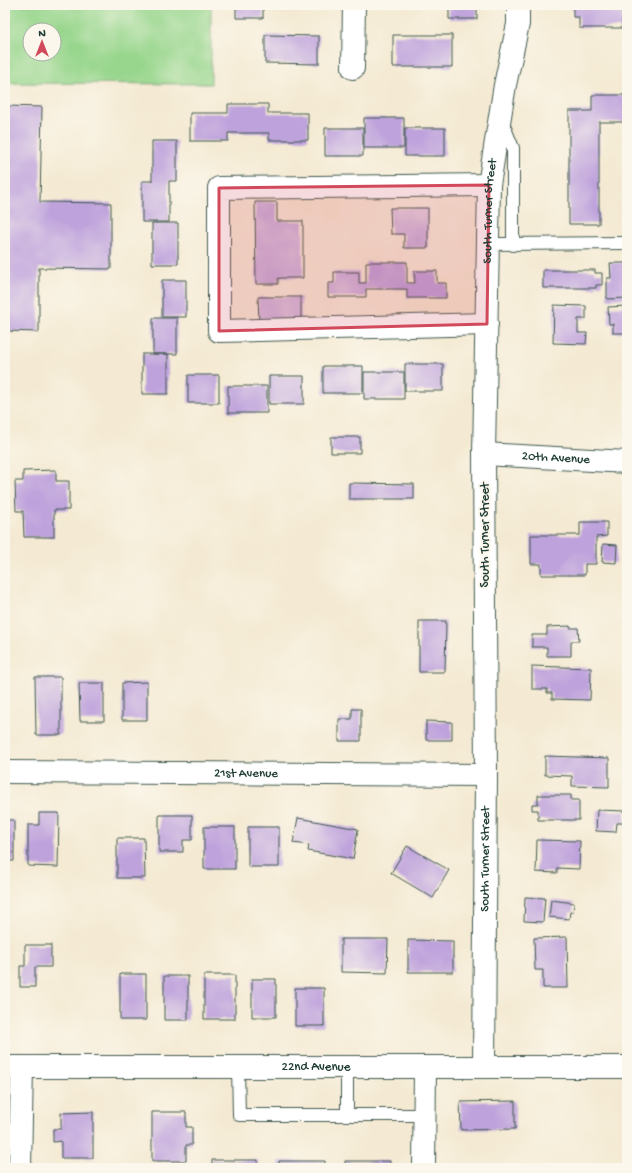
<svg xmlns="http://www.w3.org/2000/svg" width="632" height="1173" viewBox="0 0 632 1173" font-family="'Gochi Hand',sans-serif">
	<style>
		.green { fill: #97d68c; stroke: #5b8a60; fill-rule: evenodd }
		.building { fill: #bea2dc }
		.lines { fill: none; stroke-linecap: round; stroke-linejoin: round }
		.lane-casing { stroke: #3f574c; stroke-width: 14 }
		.street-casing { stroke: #3f574c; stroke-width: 24 }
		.lane { stroke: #fff; stroke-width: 12 }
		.street { stroke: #fff; stroke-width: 22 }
		.marked { fill: #d1495b; fill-opacity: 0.2; stroke: #d1495b; stroke-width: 3; stroke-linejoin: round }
		.labels { text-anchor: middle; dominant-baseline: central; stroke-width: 4; stroke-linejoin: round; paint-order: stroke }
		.street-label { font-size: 13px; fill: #1f3d34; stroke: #fbf7ec }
	</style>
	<rect width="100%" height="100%" fill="#fbf7ec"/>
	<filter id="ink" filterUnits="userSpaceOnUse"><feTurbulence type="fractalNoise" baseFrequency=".025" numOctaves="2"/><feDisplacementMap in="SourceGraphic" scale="8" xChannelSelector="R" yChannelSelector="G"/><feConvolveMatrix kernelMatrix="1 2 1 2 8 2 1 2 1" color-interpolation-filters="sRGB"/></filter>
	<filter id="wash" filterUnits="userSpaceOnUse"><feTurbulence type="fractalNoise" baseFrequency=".012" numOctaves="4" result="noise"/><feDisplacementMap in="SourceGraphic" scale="16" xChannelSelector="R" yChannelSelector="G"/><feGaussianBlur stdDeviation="0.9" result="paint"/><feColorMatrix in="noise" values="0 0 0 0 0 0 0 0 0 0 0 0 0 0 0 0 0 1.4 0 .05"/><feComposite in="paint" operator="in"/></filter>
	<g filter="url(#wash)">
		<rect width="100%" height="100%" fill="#f4ead3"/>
		<path class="green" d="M5,5H211V84L5,83ZM30,30H54V54H30Z"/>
		<g id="blocks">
			<path class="building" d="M236,5H263V18H236Z
				M449,5H477V19H449Z
				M573,5H622V28H579V17H573Z
				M265,35L319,36V64L265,63Z
				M393,35H452V67H393Z
				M592,95H627V122H599V224H569V111H592Z
				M228,104H268V113H308V140H269V133H228V141H190V113H228Z
				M5,106L42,107L40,202L111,203V269L39,268V332L5,331Z
				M364,118H404V148H364Z
				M325,128H363V156H325Z
				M405,128H445V156H405Z
				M152,141H177V181H169V222H142V181H152Z
				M255,202H277V221H303V278H278V284H256Z
				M390,208H428V248H404V234H391Z
				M152,223H178V264H152Z
				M366,262H407V283H415L414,271H437V283H446V298H407V289H366V297H328V283H334V272H359V283H366Z
				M610,263H627V298L607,299V278H611Z
				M543,270H595V273H602V285H596V288H543Z
				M162,280H186V317H162Z
				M258,297H301V321H259Z
				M554,305L586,306V319H578V333H587L586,344L553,343Z
				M627,306V333H613V324H609L608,307Z
				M153,318H177V354H153Z
				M142,354H168V394H142Z
				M405,364H443V391H405Z
				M323,366H363V393H323Z
				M364,372H404V399H364Z
				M188,375H219V403H188Z
				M269,376H304V404H269Z
				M228,386H267V413H228Z
				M331,437H360V453H331Z
				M56,470V481H69V510H54V537H24L23,511H16L15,481H23V471Z
				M349,483L414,484V499H349Z
				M580,522H607V536L596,537V564H585V575H541V564H531V535H580Z
				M603,544L617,545L616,563L602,562Z
				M419,621H446L445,672H419Z
				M570,626V628H578L579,641H571V656H547V647H532V635H547V627Z
				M532,666L591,668L590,700L552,699V693H547V689H532Z
				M35,677H61V735H36Z
				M147,682V720H122V683Z
				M79,683H104V721H80Z
				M352,709H361V741H339V719H352Z
				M426,721L452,722V740H426Z
				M545,756L609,758V787L572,786V776L545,775Z
				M538,795H571V800H579V820H538V810H532V804H538Z
				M597,810L625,811V823H617L616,832L596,831Z
				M39,813H59L58,867L28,866V825H39Z
				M159,815H192V840H183V852H159Z
				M298,818L358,829L353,859L308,851L309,845L293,843Z
				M5,820H14V861H5Z
				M204,827H235V869H204Z
				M248,827H279V867H248Z
				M117,838H144L145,878H117Z
				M537,840L580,841L579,869L557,868V873L536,872Z
				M407,846L449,870L433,898L391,873Z
				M525,897L545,898L543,922L524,921Z
				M551,900L574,903L573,912H570L569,919L549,917Z
				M567,937L568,988H543V970H535L534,938Z
				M341,939H388L387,973L341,972Z
				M408,940L453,941V972H408Z
				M25,945H51V967H35V987H20V966H25Z
				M120,974H146V1020H120Z
				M204,975H235V1019H204Z
				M164,976H188V1020H164Z
				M252,979H276V1017H252Z
				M295,988H324V1026H295Z
				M515,1101V1129L461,1130L460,1102Z
				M93,1112V1158H61V1141L53,1142V1129H61V1113Z
				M152,1112H186V1127H192V1145H186V1161H152Z
				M212,1160H258V1168H212Z
				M279,1161H325V1168H279Z
				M345,1161H390V1168H345Z"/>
		</g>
	</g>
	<g filter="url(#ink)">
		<use href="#blocks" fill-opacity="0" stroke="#3f574c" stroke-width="1"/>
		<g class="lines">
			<defs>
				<path id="lane" d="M502,121L513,148V245
					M488,244L627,243
					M238,1067L239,1115H424
					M347,1067V1115"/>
				<g id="street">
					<path d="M353,68L354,5"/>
					<path d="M487,324L219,331V188L489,185"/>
					<path id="s1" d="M484,454L627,462"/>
					<path id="s2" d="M5,772L486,775"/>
					<path id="s3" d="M5,1067H627"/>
					<path id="s4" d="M484,1067L486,775L484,454L489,185L505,85L518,24V5"/>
					<path d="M20,1168L22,1067"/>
					<path d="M424,1168L425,1067"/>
				</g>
			</defs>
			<use href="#lane" class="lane-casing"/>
			<use href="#street" class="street-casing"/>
			<use href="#lane" class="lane"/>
			<use href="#street" class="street"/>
		</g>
	</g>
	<path class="marked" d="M489,185L487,324L219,331V188Z"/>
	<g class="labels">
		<g class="street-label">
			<text stroke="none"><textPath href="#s4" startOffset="856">South Turner Street</textPath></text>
			<text stroke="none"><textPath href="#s1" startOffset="72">20th Avenue</textPath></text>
			<text transform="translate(485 535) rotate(-90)">South Turner Street</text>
			<text stroke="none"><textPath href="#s2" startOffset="241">21st Avenue</textPath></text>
			<text stroke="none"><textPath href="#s4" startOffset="208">South Turner Street</textPath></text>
			<text stroke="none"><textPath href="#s3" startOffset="311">22nd Avenue</textPath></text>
		</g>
	</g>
	<rect width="632" height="1173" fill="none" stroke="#fbf7ec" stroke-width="20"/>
	<g transform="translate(42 42)"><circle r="19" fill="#fbf7ec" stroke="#a3ada2"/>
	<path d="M0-3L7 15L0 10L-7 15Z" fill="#d1495b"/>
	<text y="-6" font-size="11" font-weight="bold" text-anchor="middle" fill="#1f3d34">N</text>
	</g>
</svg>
